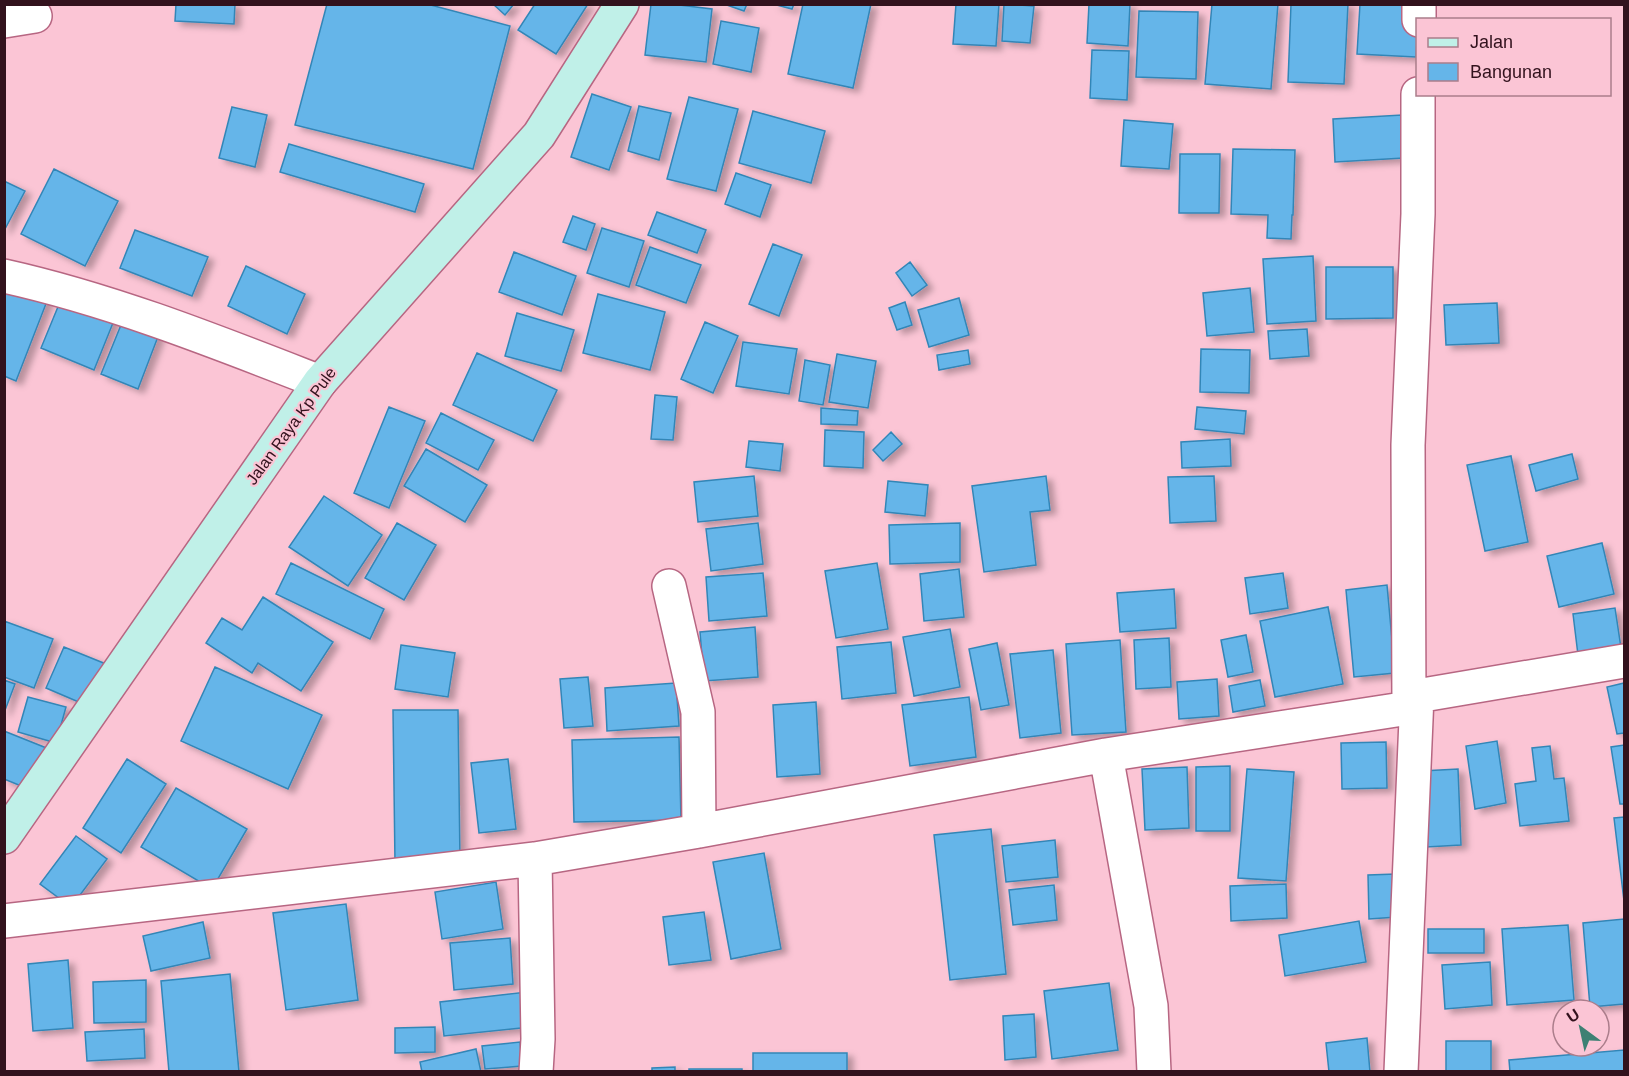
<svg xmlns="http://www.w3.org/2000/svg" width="1629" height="1076" viewBox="0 0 1629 1076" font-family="Arial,sans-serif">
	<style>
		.building { fill: #65b5e9; stroke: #3386b7; stroke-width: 1.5; filter: url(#shadow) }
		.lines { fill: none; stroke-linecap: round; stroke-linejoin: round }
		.street-casing { stroke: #b76682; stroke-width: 36 }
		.secondary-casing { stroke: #b76682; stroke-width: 36 }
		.street { stroke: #fff; stroke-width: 33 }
		.secondary { stroke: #c0f0e8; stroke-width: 33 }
		.labels { text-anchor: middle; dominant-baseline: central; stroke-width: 4.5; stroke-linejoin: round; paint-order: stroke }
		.street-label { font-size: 16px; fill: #32121d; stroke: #fbc5d5 }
	</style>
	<defs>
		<filter id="shadow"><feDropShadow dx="6" dy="4" stdDeviation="3" flood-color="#0004"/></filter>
	</defs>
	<rect width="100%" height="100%" fill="#fbc5d5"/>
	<path class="building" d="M176,4H235L234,24L175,21Z
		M327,4H427L510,26L473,169L295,125Z
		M493,4H514L505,15Z
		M535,4H588L556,54L518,30Z
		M651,4H671L712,9L706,62L645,55Z
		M724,4H747L744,11Z
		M773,4H794L792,9Z
		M803,4H871L853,88L788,74Z
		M956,4H999L996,46L953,44Z
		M1004,4L1034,6L1030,43L1002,41Z
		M1089,4H1130L1128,46L1087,43Z
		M1212,4H1278L1271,89L1205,84Z
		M1291,4H1348L1344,84L1288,82Z
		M1360,4H1419L1416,57L1357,54Z
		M1139,11L1198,12L1196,79L1136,77Z
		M721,21L759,28L751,72L713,64Z
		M1092,50L1129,51L1127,100L1090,98Z
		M592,94L631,107L609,170L571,157Z
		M689,97L738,109L716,191L667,179Z
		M639,106L671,113L659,160L628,151Z
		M232,107L267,115L255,167L219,158Z
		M753,111L825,131L811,183L739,163Z
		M1402,115L1404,158L1335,162L1333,119Z
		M1124,120L1173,124L1169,169L1121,166Z
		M289,144L424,184L415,212L280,172Z
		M1233,149L1295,150L1293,215H1292L1291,239L1267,238L1268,215L1231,214Z
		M1180,154H1220L1219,213H1179Z
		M54,169L118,201L85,266L21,234Z
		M736,173L771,185L760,217L725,204Z
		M4,181L25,191L4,231Z
		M657,212L706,230L697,253L648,235Z
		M573,216L595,224L586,250L563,242Z
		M602,228L644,241L629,287L587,273Z
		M135,230L208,257L192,296L120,268Z
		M773,244L802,255L779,316L749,304Z
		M650,247L701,265L686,303L636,285Z
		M514,252L576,276L562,315L499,292Z
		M1313,256L1316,321L1267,324L1263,259Z
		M910,262L927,285L912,296L896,273Z
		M246,266L305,294L287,334L228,306Z
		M1326,267H1393V318L1326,319Z
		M4,279L49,296L16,381L4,376Z
		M1250,288L1254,332L1207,336L1203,293Z
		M598,294L665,312L650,370L583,353Z
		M62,297L115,318L94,370L41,348Z
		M959,298L969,335L929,347L918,310Z
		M905,302L912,325L897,330L889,308Z
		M1497,303L1499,343L1446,345L1444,305Z
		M517,313L574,330L561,371L505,356Z
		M123,320L159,334L138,389L101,374Z
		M705,322L738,336L713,393L681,379Z
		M1307,329L1309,356L1270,359L1268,331Z
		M743,342L797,349L789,394L736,386Z
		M1201,349L1250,350L1249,393L1200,392Z
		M968,350L970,364L939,370L937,355Z
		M477,353L557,390L533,441L453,405Z
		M837,354L876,361L868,408L829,402Z
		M805,360L830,365L823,405L799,401Z
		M655,395L677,397L673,440L651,439Z
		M389,407L425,421L389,508L354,493Z
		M1197,407L1246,411L1244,434L1195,429Z
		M821,408L858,411L857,425L821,424Z
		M441,413L494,440L478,470L426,443Z
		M825,430L864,432L863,468L824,466Z
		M891,432L902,444L883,461L873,450Z
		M1230,439L1231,466L1182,468L1181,442Z
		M749,441L783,444L780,471L746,467Z
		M426,449L487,485L465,522L404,486Z
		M1572,454L1578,479L1536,491L1529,465Z
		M1511,456L1528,542L1485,551L1467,465Z
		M754,476L758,516L698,522L694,482Z
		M1046,476L1050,510L1030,512L1036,565L984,572L972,486Z
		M1214,476L1216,521L1170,523L1168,477Z
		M888,481L928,485L925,516L885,512Z
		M324,496L382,535L348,586L289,547Z
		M397,523L436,545L404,600L365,578Z
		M758,523L763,564L711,571L706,529Z
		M960,523V562L890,564L889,525Z
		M1602,543L1614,594L1559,607L1547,556Z
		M291,563L384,609L370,639L276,594Z
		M877,563L888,629L836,638L825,571Z
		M959,569L964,617L924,621L920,574Z
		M763,573L767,616L709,621L706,577Z
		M1283,573L1288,608L1250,614L1245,578Z
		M1387,585L1395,673L1354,677L1346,590Z
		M1174,589L1176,628L1120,632L1117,593Z
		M263,597L333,642L301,691L258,663L252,673L206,643L222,618L242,630Z
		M1328,607L1343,684L1275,697L1260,621Z
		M1615,608L1621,648L1578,655L1573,614Z
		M4,621L53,639L34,688L4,677Z
		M755,627L758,677L704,681L700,632Z
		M950,629L960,687L914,696L903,637Z
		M1246,635L1253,672L1228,677L1221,640Z
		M1169,638L1171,687L1136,689L1134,640Z
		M1120,640L1126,732L1072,735L1066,644Z
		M891,642L896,693L842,699L837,647Z
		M997,643L1009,705L981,710L969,649Z
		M401,645L455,653L448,697L395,689Z
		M64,647L106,664L88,706L46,688Z
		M1053,650L1061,733L1020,738L1010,654Z
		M215,667L322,715L288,789L181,741Z
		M588,677L593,726L564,728L560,679Z
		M1217,679L1219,716L1179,719L1177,682Z
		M4,680L15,684L4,713Z
		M1260,680L1265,706L1233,712L1229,686Z
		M676,683L679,726L607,731L605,688Z
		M1624,683V733L1617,734L1607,687Z
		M28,697L66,707L56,743L18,732Z
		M969,697L976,757L910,766L902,705Z
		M816,702L820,774L777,777L773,705Z
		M393,710H458L460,861L395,863Z
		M4,731L49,749L31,790L4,779Z
		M679,737L681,820L574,822L572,740Z
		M1497,741L1506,803L1475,809L1466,746Z
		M1386,742L1387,788L1342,789L1341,743Z
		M1624,745V804H1620L1611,747Z
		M1550,746L1554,779L1564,778L1569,821L1520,826L1515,784L1536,781L1532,748Z
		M127,759L166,784L121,853L83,828Z
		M508,759L516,829L479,833L471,763Z
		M1230,766V831H1196V767Z
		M1187,767L1189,828L1145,830L1142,769Z
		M1247,769L1294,772L1286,881L1238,878Z
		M1458,769L1461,845L1426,847L1422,771Z
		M176,788L247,829L212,889L141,847Z
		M1624,817V901L1614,818Z
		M991,829L1006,974L950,980L934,835Z
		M76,836L107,859L71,907L40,884Z
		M1055,840L1058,877L1006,882L1002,846Z
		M764,853L781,949L731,959L713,862Z
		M1396,874L1397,917L1369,919L1368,875Z
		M496,882L503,929L442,939L435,892Z
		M1286,884L1287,918L1231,921L1230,886Z
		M1054,885L1057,920L1013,925L1009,890Z
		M346,904L358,1000L286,1010L273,913Z
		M704,912L711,960L669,965L663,917Z
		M1624,919V1004L1590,1007L1583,923Z
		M1359,921L1366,962L1285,976L1279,935Z
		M203,922L210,958L151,971L143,936Z
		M1568,925L1574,1000L1507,1005L1502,929Z
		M1428,929H1484V953H1428Z
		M510,938L513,984L454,990L450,943Z
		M68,960L73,1028L33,1031L28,964Z
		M1490,962L1492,1005L1445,1009L1442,965Z
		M230,974L239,1072H169L161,981Z
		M146,980V1022L94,1023L93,982Z
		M1109,983L1118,1050L1052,1059L1044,991Z
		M527,992L531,1027L444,1036L440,1002Z
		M1034,1014L1036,1057L1005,1060L1003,1016Z
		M435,1027V1052L395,1053V1028Z
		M144,1029L145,1058L87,1061L85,1032Z
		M1367,1038L1370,1072H1329L1326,1043Z
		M1446,1041H1491V1072H1446Z
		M520,1042L522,1066L485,1069L482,1046Z
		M476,1049L481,1072H422L420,1062Z
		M1624,1050V1072H1510L1509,1060Z
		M753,1053H847V1072H753Z
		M675,1067V1072H652V1068Z
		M689,1069H742V1072H689Z"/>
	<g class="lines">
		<defs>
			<path id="street" d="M1419,20V4
				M4,21L35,16
				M4,276C112,300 217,342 320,382
				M669,586L698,712L699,831
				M1409,708L1408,445L1418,214V94
				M1106,755L1151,1006L1154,1072
				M535,859L538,1039L536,1072
				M4,921L535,859L699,831L1106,755L1409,708L1417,696L1624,661
				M1401,1072L1417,696"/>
			<path id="secondary" d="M4,837L320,382L539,135L622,4"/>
		</defs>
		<use href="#street" class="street-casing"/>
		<use href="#secondary" class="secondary-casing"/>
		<use href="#street" class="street"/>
		<use href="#secondary" class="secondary"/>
	</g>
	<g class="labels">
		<g class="street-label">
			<text transform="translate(291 426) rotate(-54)">Jalan Raya Kp Pule</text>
		</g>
	</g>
	<rect width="1629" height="1076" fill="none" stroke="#32121d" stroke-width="12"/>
	<rect x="1416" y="18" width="195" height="78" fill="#fbc5d5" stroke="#ab7d8b" stroke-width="1.5"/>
	<rect x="1428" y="38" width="30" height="9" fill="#c0f0e8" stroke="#ab7d8b" stroke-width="1.5"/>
	<text x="1470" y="48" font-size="18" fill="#32121d">Jalan</text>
	<rect x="1428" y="63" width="30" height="18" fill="#65b5e9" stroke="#ab7d8b" stroke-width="1.5"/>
	<text x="1470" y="78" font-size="18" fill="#32121d">Bangunan</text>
	<g transform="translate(1581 1028) rotate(327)"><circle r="28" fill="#fbc5d5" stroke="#ab7d8b" stroke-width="1.5"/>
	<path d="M0-4.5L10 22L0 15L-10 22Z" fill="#3d8073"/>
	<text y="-9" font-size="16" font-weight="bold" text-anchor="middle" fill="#32121d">U</text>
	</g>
</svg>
